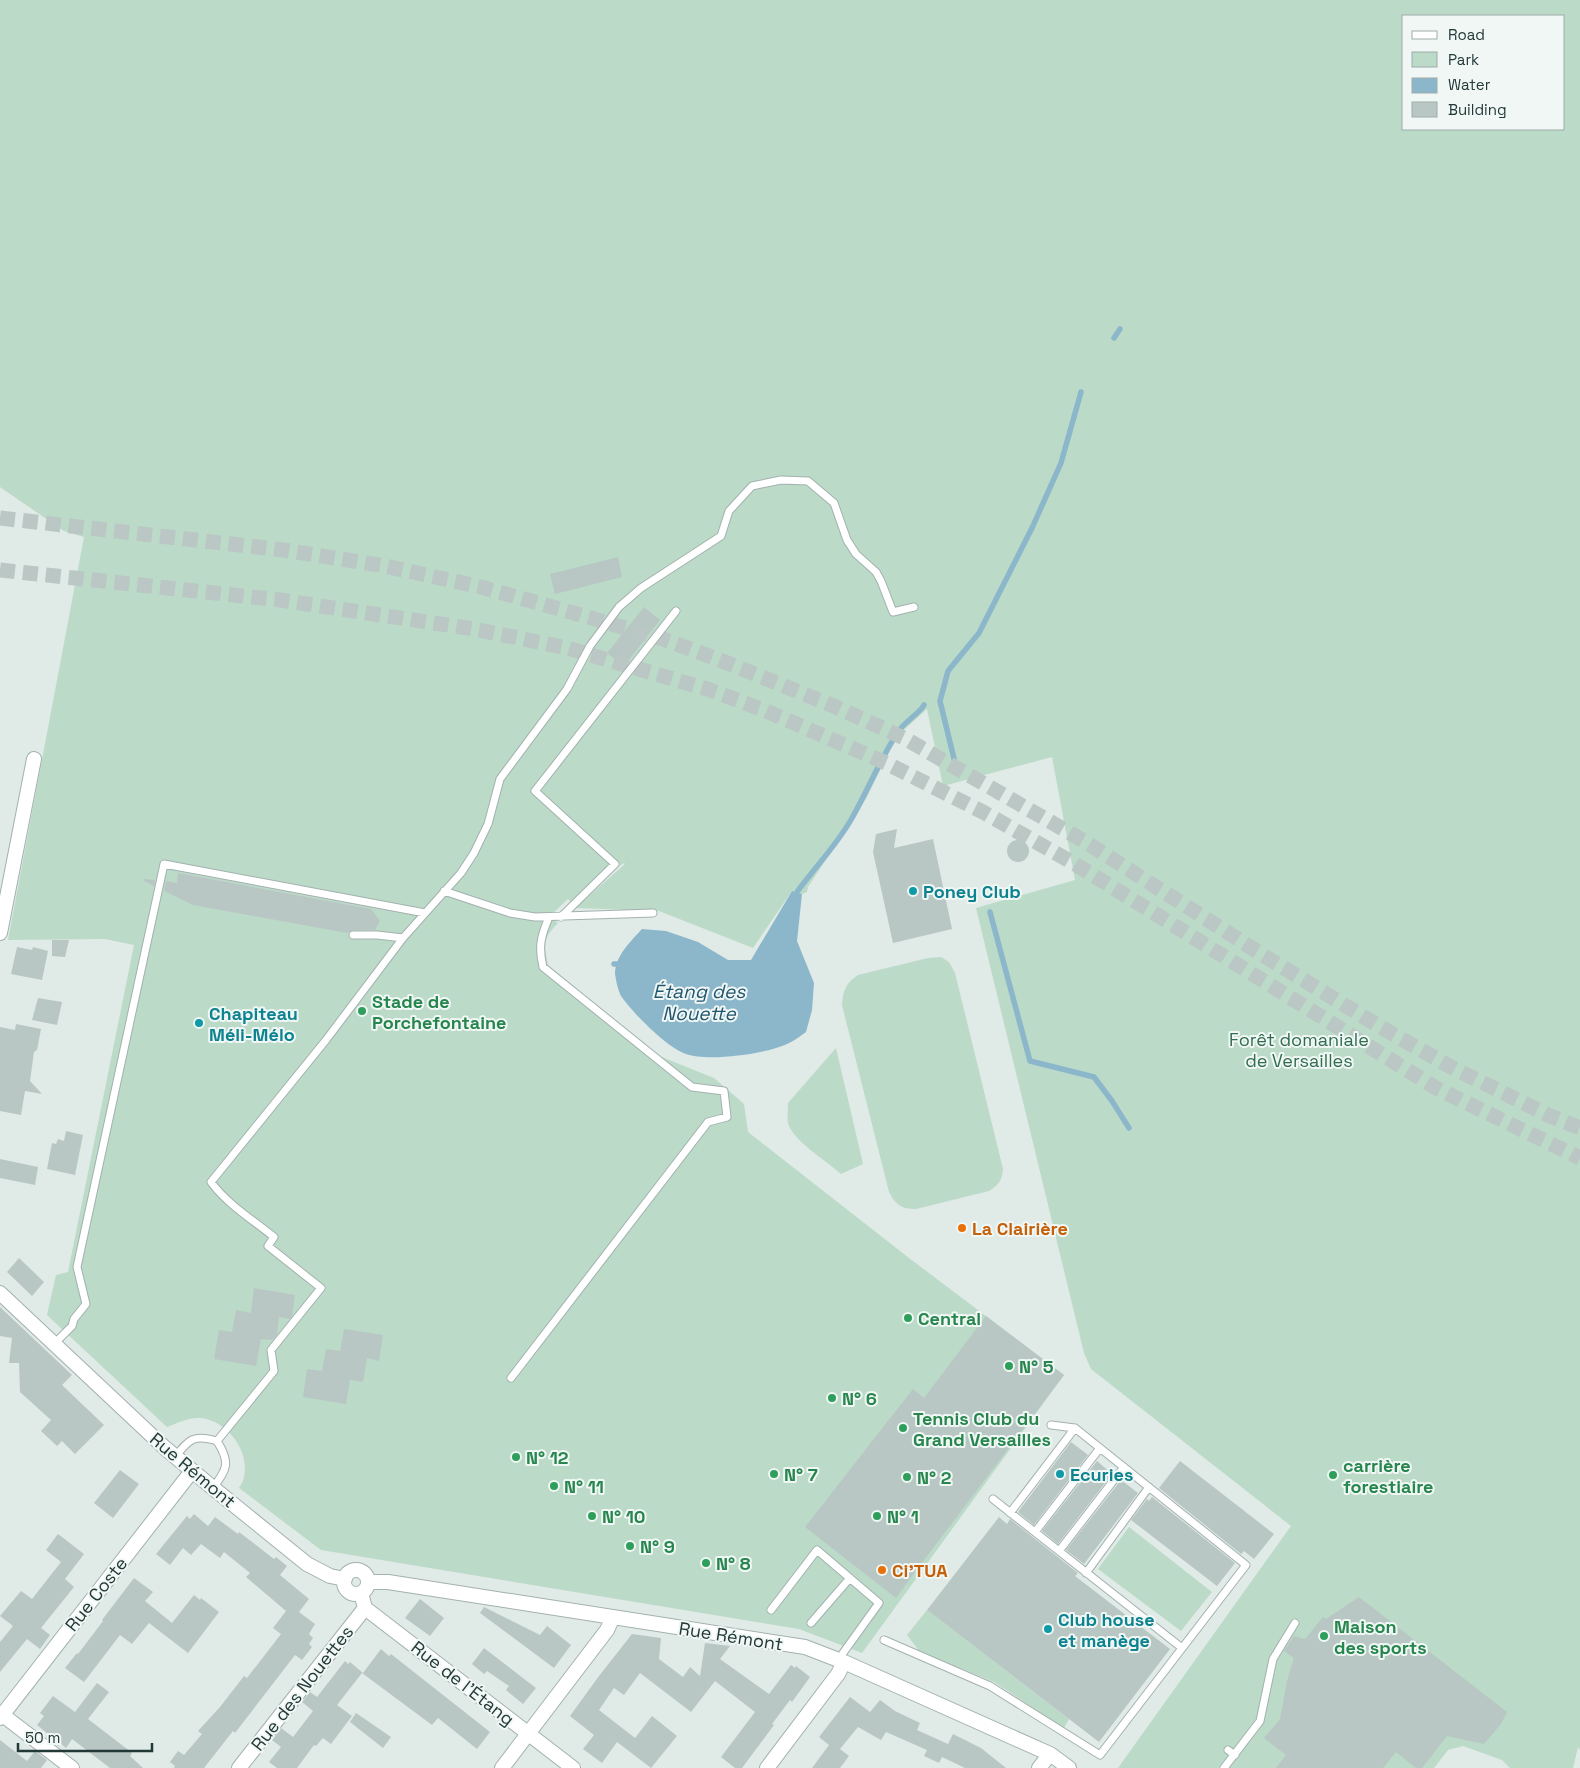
<svg xmlns="http://www.w3.org/2000/svg" width="1580" height="1768" viewBox="0 0 1580 1768" font-family="'Space Grotesk',sans-serif">
	<style>
		.green { fill: #bbdac8; fill-rule: evenodd }
		.water { fill: #8cb7cb }
		.lines { fill: none; stroke-linecap: round; stroke-linejoin: round }
		.stream { stroke: #8cb7cb; stroke-width: 5.5 }
		.building { fill: #b9c7c4 }
		.highway-tunnel { stroke: #bac7c4; stroke-width: 15; stroke-dasharray: 15 8; stroke-linecap: butt }
		.lane-casing { stroke: #a3b1af; stroke-width: 9 }
		.street-casing { stroke: #a3b1af; stroke-width: 16 }
		.lane { stroke: #fff; stroke-width: 7 }
		.street { stroke: #fff; stroke-width: 14 }
		.culture-dot { fill: #0f9aa8; stroke: #f0f7f5; stroke-width: 2 }
		.leisure-dot { fill: #2e9e5b; stroke: #f0f7f5; stroke-width: 2 }
		.food-dot { fill: #e8710a; stroke: #f0f7f5; stroke-width: 2 }
		.labels { text-anchor: middle; dominant-baseline: central; stroke-width: 4; stroke-linejoin: round; paint-order: stroke }
		.culture-label { font-size: 18px; font-weight: bold; fill: #0d838f; stroke: #f0f7f5; text-anchor: start }
		.leisure-label { font-size: 18px; font-weight: bold; fill: #27864d; stroke: #f0f7f5; text-anchor: start }
		.park-label { font-size: 18px; fill: #306d51; stroke: #f0f7f5 }
		.food-label { font-size: 18px; font-weight: bold; fill: #c56008; stroke: #f0f7f5; text-anchor: start }
		.street-label { font-size: 18px; fill: #223937; stroke: #f0f7f5 }
		.water-label { font-size: 19px; font-style: italic; fill: #215670; stroke: #f0f7f5 }
	</style>
	<rect width="100%" height="100%" fill="#e0eae7"/>
	<path class="green" d="M0,0H1580V1750L1578,1747L1573,1768H1510L1502,1760L1463,1746L1448,1750L1434,1768H1118L1291,1526L1091,1369L1084,1353L976,908L1075,880L1052,757L943,786L927,709L897,736L867,797L808,887L807,892L802,894L792,891L753,948L659,911L576,908L568,899L553,913L549,915L558,923C542,939 544,944 548,965L659,1056L714,1078L744,1104L748,1132L909,1258L1064,1375L862,1653L799,1629L321,1550L239,1488C241,1485 243,1481 244,1477C250,1451 227,1420 200,1418C189,1417 177,1423 167,1427L47,1315L56,1275L68,1272L134,945L105,939L8,940L84,537L64,531L0,487ZM1404,16H1564V129H1404ZM624,863L625,864L582,902L610,872Z
		M941,957L949,962L955,973L1003,1169C1002,1180 999,1185 989,1191L916,1209C901,1209 896,1205 889,1192L842,1005C843,990 846,983 858,975L928,958Z
		M836,1048L863,1164L841,1174C828,1162 792,1140 788,1123C787,1117 788,1110 788,1103Z
		M1129,1527L1212,1592L1181,1631L1098,1569Z
		M927,1610L1069,1719L1064,1728L994,1682L919,1651L907,1635Z"/>
	<path class="water" d="M792,891L802,894L797,941L814,983L812,1010L806,1032C800,1036 794,1041 787,1044C766,1054 708,1062 686,1054C667,1048 632,1012 621,996C618,991 616,980 615,974C615,956 631,941 642,929L666,931L698,942L728,960H751Z"/>
	<g class="lines">
		<path class="stream" d="M1114,338L1120,329
			M957,771L940,701L948,671L979,633L1032,528L1061,463L1081,392
			M797,892C815,867 837,845 852,818C868,790 880,759 898,732C904,722 919,714 924,705
			M990,912L1030,1061L1094,1077L1112,1101L1129,1128
			M614,964H618"/>
	</g>
	<path class="building" d="M618,557L622,577L555,594L550,574Z
		M644,607L660,620L624,666L607,653Z
		M897,829L894,848L933,839L952,929L893,943L873,852L876,834Z
		M1007 851a11 11 0 1 1 22 0a11 11 0 1 1-22 0Z
		M178,873L371,909L380,921L375,930H353L347,933L193,905L164,891L166,881L177,883Z
		M144,879L155,880L154,886L144,881Z
		M52,940H69L65,957L52,956Z
		M17,947L32,950L33,947L48,951L42,980L11,974Z
		M38,998L62,1002L57,1025L32,1020Z
		M16,1024L41,1029L37,1050L34,1052L30,1081L42,1094L25,1091L21,1115L0,1111V1027L15,1030Z
		M66,1131L83,1135L75,1175L47,1169L52,1143L56,1144L58,1139L64,1141Z
		M0,1159L38,1167L35,1185L0,1178Z
		M19,1258L44,1282L32,1296L7,1272Z
		M254,1288L295,1295L292,1316L289,1319L279,1317L277,1335L272,1340L261,1339L256,1366L214,1359L219,1330L232,1332L236,1310L251,1313Z
		M0,1307L72,1375L62,1385L104,1425L75,1454L62,1441L57,1446L41,1431L51,1420L20,1392L19,1363H9L12,1338L0,1336Z
		M986,1316L1064,1375L912,1576L896,1598L805,1527L913,1389L924,1398Z
		M344,1329L383,1335L379,1361L367,1358L363,1382L350,1380L346,1404L303,1397L307,1369L322,1371L326,1349L340,1351Z
		M1071,1442L1088,1455L1034,1525L1018,1512Z
		M1097,1461L1112,1474L1058,1544L1042,1531Z
		M1180,1461L1274,1534L1254,1559L1244,1551L1241,1554L1159,1488Z
		M120,1470L139,1484L113,1518L94,1503Z
		M1121,1480L1138,1493L1084,1564L1066,1550Z
		M1152,1497L1235,1563L1217,1586L1131,1520L1147,1499L1149,1501Z
		M194,1514L208,1526L215,1517L238,1534L239,1532L274,1559L276,1557L287,1566L280,1575L309,1599L299,1612L315,1624L309,1634L313,1638L309,1644L312,1647L302,1660L295,1655L235,1733L233,1731L204,1768H174L175,1766L170,1762L178,1751L184,1755L202,1734L198,1731L220,1707L244,1676L247,1678L281,1634L273,1628L286,1611L246,1577L250,1573L224,1552L220,1558L201,1544L191,1555L183,1548L170,1565L156,1554L187,1516L190,1519Z
		M999,1517L1007,1524L1010,1519L1078,1573L1075,1576L1170,1649L1099,1742L927,1610Z
		M58,1534L84,1554L65,1579L74,1587L41,1628L50,1635L40,1649L27,1639L0,1672V1642L13,1626L0,1616L21,1591L32,1599L61,1562L46,1550Z
		M134,1578L153,1592L145,1601L172,1623L194,1595L200,1600L201,1598L219,1612L188,1653L149,1623L132,1644L120,1635L84,1682L65,1668L77,1653L78,1654L103,1621L102,1620Z
		M1359,1597L1507,1712L1501,1724L1484,1744L1447,1736L1422,1768H1416L1396,1752L1383,1768H1276L1286,1755L1264,1738L1280,1719L1287,1681L1294,1658L1284,1651L1294,1636L1305,1639L1323,1617L1326,1619Z
		M420,1599L444,1618L430,1636L405,1618Z
		M484,1607L540,1635L547,1626L571,1645L554,1668L480,1613Z
		M632,1634L661,1638L659,1659L683,1677L690,1667L700,1676L705,1643L730,1646L720,1659L769,1694L791,1665L795,1668L796,1666L810,1677L792,1702L790,1700L772,1724L774,1725L742,1768H735L721,1757L755,1712L715,1681L691,1712L640,1673L624,1695L614,1688L599,1710L635,1738L652,1716L677,1736L651,1768L617,1742L602,1763L583,1749L594,1735L570,1716L599,1676Z
		M484,1648L536,1688L523,1704L506,1690L509,1686L487,1671L484,1674L472,1664Z
		M381,1649L389,1656L391,1654L490,1732L477,1749L438,1718L432,1725L362,1673L337,1705L352,1716L331,1744L323,1738L316,1746L314,1745L297,1768H277L269,1762L281,1747L272,1740L281,1728L293,1737L313,1711L302,1702L310,1692L317,1697L345,1661L348,1664L350,1662L363,1673Z
		M97,1683L109,1692L88,1719L127,1749L132,1753L130,1756L143,1768H110L72,1739L66,1748L60,1743L58,1746L46,1737L48,1734L37,1725L44,1716L40,1713L53,1696L75,1712Z
		M850,1697L870,1712L880,1700L895,1711L920,1723L917,1730L948,1744L953,1734L981,1748L1006,1768H965L942,1757L939,1763L924,1756L927,1750L886,1732L881,1740L858,1727L840,1749L849,1756L840,1768H812L829,1745L819,1737Z
		M356,1713L391,1737L383,1748L350,1722Z
		M0,1740L27,1761L35,1751L47,1760L41,1768H0Z"/>
	<g class="lines">
		<path class="highway-tunnel" d="M0,518L284,550L385,566L481,587L588,617L663,639L720,660L836,707L904,738L1084,841L1266,957L1377,1025L1451,1067L1550,1116L1580,1128
			M0,570L280,600L474,629L567,648L707,689L764,710L886,763L983,812L1075,864L1436,1088L1580,1158"/>
		<defs>
			<path id="lane" d="M444,891L510,913L535,917L653,913
				M561,917L615,864L535,791L676,611
				M403,938L461,873L474,853L488,824L500,779L567,689L590,646L619,607L641,588L721,536L729,511L752,486L781,480L808,481L834,503L847,540L856,554L876,572L881,581L893,612L914,607
				M54,1344L72,1326L74,1319L86,1304L77,1267L164,864L425,913
				M511,1378L708,1122L727,1117L724,1091L692,1087L543,967C538,946 541,936 549,917
				M217,1441L274,1371L271,1350L321,1288L268,1246L274,1237C253,1220 227,1204 211,1182L326,1040L403,938L377,935H353
				M175,1457C189,1439 194,1434 217,1441C231,1463 227,1469 213,1488
				M993,1499L1182,1648
				M1010,1513L1075,1428
				M1035,1532L1100,1448
				M1059,1551L1124,1467
				M1086,1573L1149,1487
				M771,1610L817,1550L879,1603L838,1660
				M811,1623L850,1578
				M884,1640L990,1686L1100,1755L1246,1565L1075,1428L1051,1425
				M1228,1750L1235,1755
				M1224,1768L1260,1721L1273,1659L1295,1623"/>
			<path id="street" d="M0,933L34,759
				M0,1293L165,1448L213,1488L307,1564L330,1576L345,1579
				M344 1582a12 12 0 1 1 24 0a12 12 0 1 1-24 0Z
				M369,1582H388L805,1647L844,1662L1050,1754L1069,1768
				M361,1593L365,1608L573,1768
				M0,1713L72,1768
				M0,1718L192,1471
				M239,1768L365,1608
				M502,1768L607,1630L613,1617
				M767,1768L838,1674L844,1662
				M1039,1768L1050,1754"/>
		</defs>
		<use href="#lane" class="lane-casing"/>
		<use href="#street" class="street-casing"/>
		<use href="#lane" class="lane"/>
		<use href="#street" class="street"/>
	</g>
	<g class="culture-dot">
		<circle cx="913" cy="891" r="5"/>
		<circle cx="199" cy="1023" r="5"/>
		<circle cx="1060" cy="1474" r="5"/>
		<circle cx="1048" cy="1629" r="5"/>
	</g>
	<g class="leisure-dot">
		<circle cx="362" cy="1011" r="5"/>
		<circle cx="908" cy="1318" r="5"/>
		<circle cx="1009" cy="1366" r="5"/>
		<circle cx="832" cy="1398" r="5"/>
		<circle cx="903" cy="1428" r="5"/>
		<circle cx="516" cy="1457" r="5"/>
		<circle cx="774" cy="1474" r="5"/>
		<circle cx="1333" cy="1475" r="5"/>
		<circle cx="907" cy="1477" r="5"/>
		<circle cx="554" cy="1486" r="5"/>
		<circle cx="592" cy="1516" r="5"/>
		<circle cx="877" cy="1516" r="5"/>
		<circle cx="630" cy="1546" r="5"/>
		<circle cx="706" cy="1563" r="5"/>
		<circle cx="1324" cy="1636" r="5"/>
	</g>
	<g class="food-dot">
		<circle cx="962" cy="1228" r="5"/>
		<circle cx="882" cy="1570" r="5"/>
	</g>
	<g class="labels">
		<g class="culture-label">
			<text x="923" y="891">Poney Club</text>
			<text x="209" y="1013">Chapiteau<tspan x="209" dy="21">Méli-Mélo</tspan></text>
			<text x="1070" y="1474">Ecuries</text>
			<text x="1058" y="1619">Club house<tspan x="1058" dy="21">et manège</tspan></text>
		</g>
		<g class="leisure-label">
			<text x="372" y="1001">Stade de<tspan x="372" dy="21">Porchefontaine</tspan></text>
			<text x="918" y="1318">Central</text>
			<text x="1019" y="1366">N° 5</text>
			<text x="842" y="1398">N° 6</text>
			<text x="913" y="1418">Tennis Club du<tspan x="913" dy="21">Grand Versailles</tspan></text>
			<text x="526" y="1457">N° 12</text>
			<text x="1343" y="1465">carrière<tspan x="1343" dy="21">forestiaire</tspan></text>
			<text x="784" y="1474">N° 7</text>
			<text x="917" y="1477">N° 2</text>
			<text x="564" y="1486">N° 11</text>
			<text x="602" y="1516">N° 10</text>
			<text x="887" y="1516">N° 1</text>
			<text x="640" y="1546">N° 9</text>
			<text x="716" y="1563">N° 8</text>
			<text x="1334" y="1626">Maison<tspan x="1334" dy="21">des sports</tspan></text>
		</g>
		<g class="park-label">
			<text x="1299" y="1039">Forêt domaniale<tspan x="1299" dy="21">de Versailles</tspan></text>
		</g>
		<g class="food-label">
			<text x="972" y="1228">La Clairière</text>
			<text x="892" y="1570">Ci'TUA</text>
		</g>
		<g class="street-label">
			<text transform="translate(193 1470) rotate(40)">Rue Rémont</text>
			<text transform="translate(96 1594) rotate(-52)">Rue Coste</text>
			<text transform="translate(731 1636) rotate(9)">Rue Rémont</text>
			<text transform="translate(463 1683) rotate(38)">Rue de l'Étang</text>
			<text transform="translate(302 1688) rotate(-52)">Rue des Nouettes</text>
		</g>
		<g class="water-label">
			<text x="699" y="991">Étang des<tspan x="699" dy="22">Nouette</tspan></text>
		</g>
	</g>
	<rect x="1402" y="15" width="162" height="115" fill="#f0f7f5" stroke="#9eaba9"/>
	<rect x="1412" y="31" width="25" height="8" fill="#ffffff" stroke="#9eaba9"/>
	<text x="1448" y="40" font-size="15" fill="#223937">Road</text>
	<rect x="1412" y="52" width="25" height="15" fill="#bbdac8" stroke="#9eaba9"/>
	<text x="1448" y="65" font-size="15" fill="#223937">Park</text>
	<rect x="1412" y="78" width="25" height="15" fill="#8cb7cb" stroke="#9eaba9"/>
	<text x="1448" y="90" font-size="15" fill="#223937">Water</text>
	<rect x="1412" y="102" width="25" height="15" fill="#b9c7c4" stroke="#9eaba9"/>
	<text x="1448" y="115" font-size="15" fill="#223937">Building</text>
	<path d="M18 1743v8h134v-8" fill="none" stroke="#223937" stroke-width="2.5"/>
	<text x="25" y="1743" font-size="15" fill="#223937" stroke="#f0f7f5" stroke-width="4" paint-order="stroke">50 m</text>
</svg>
